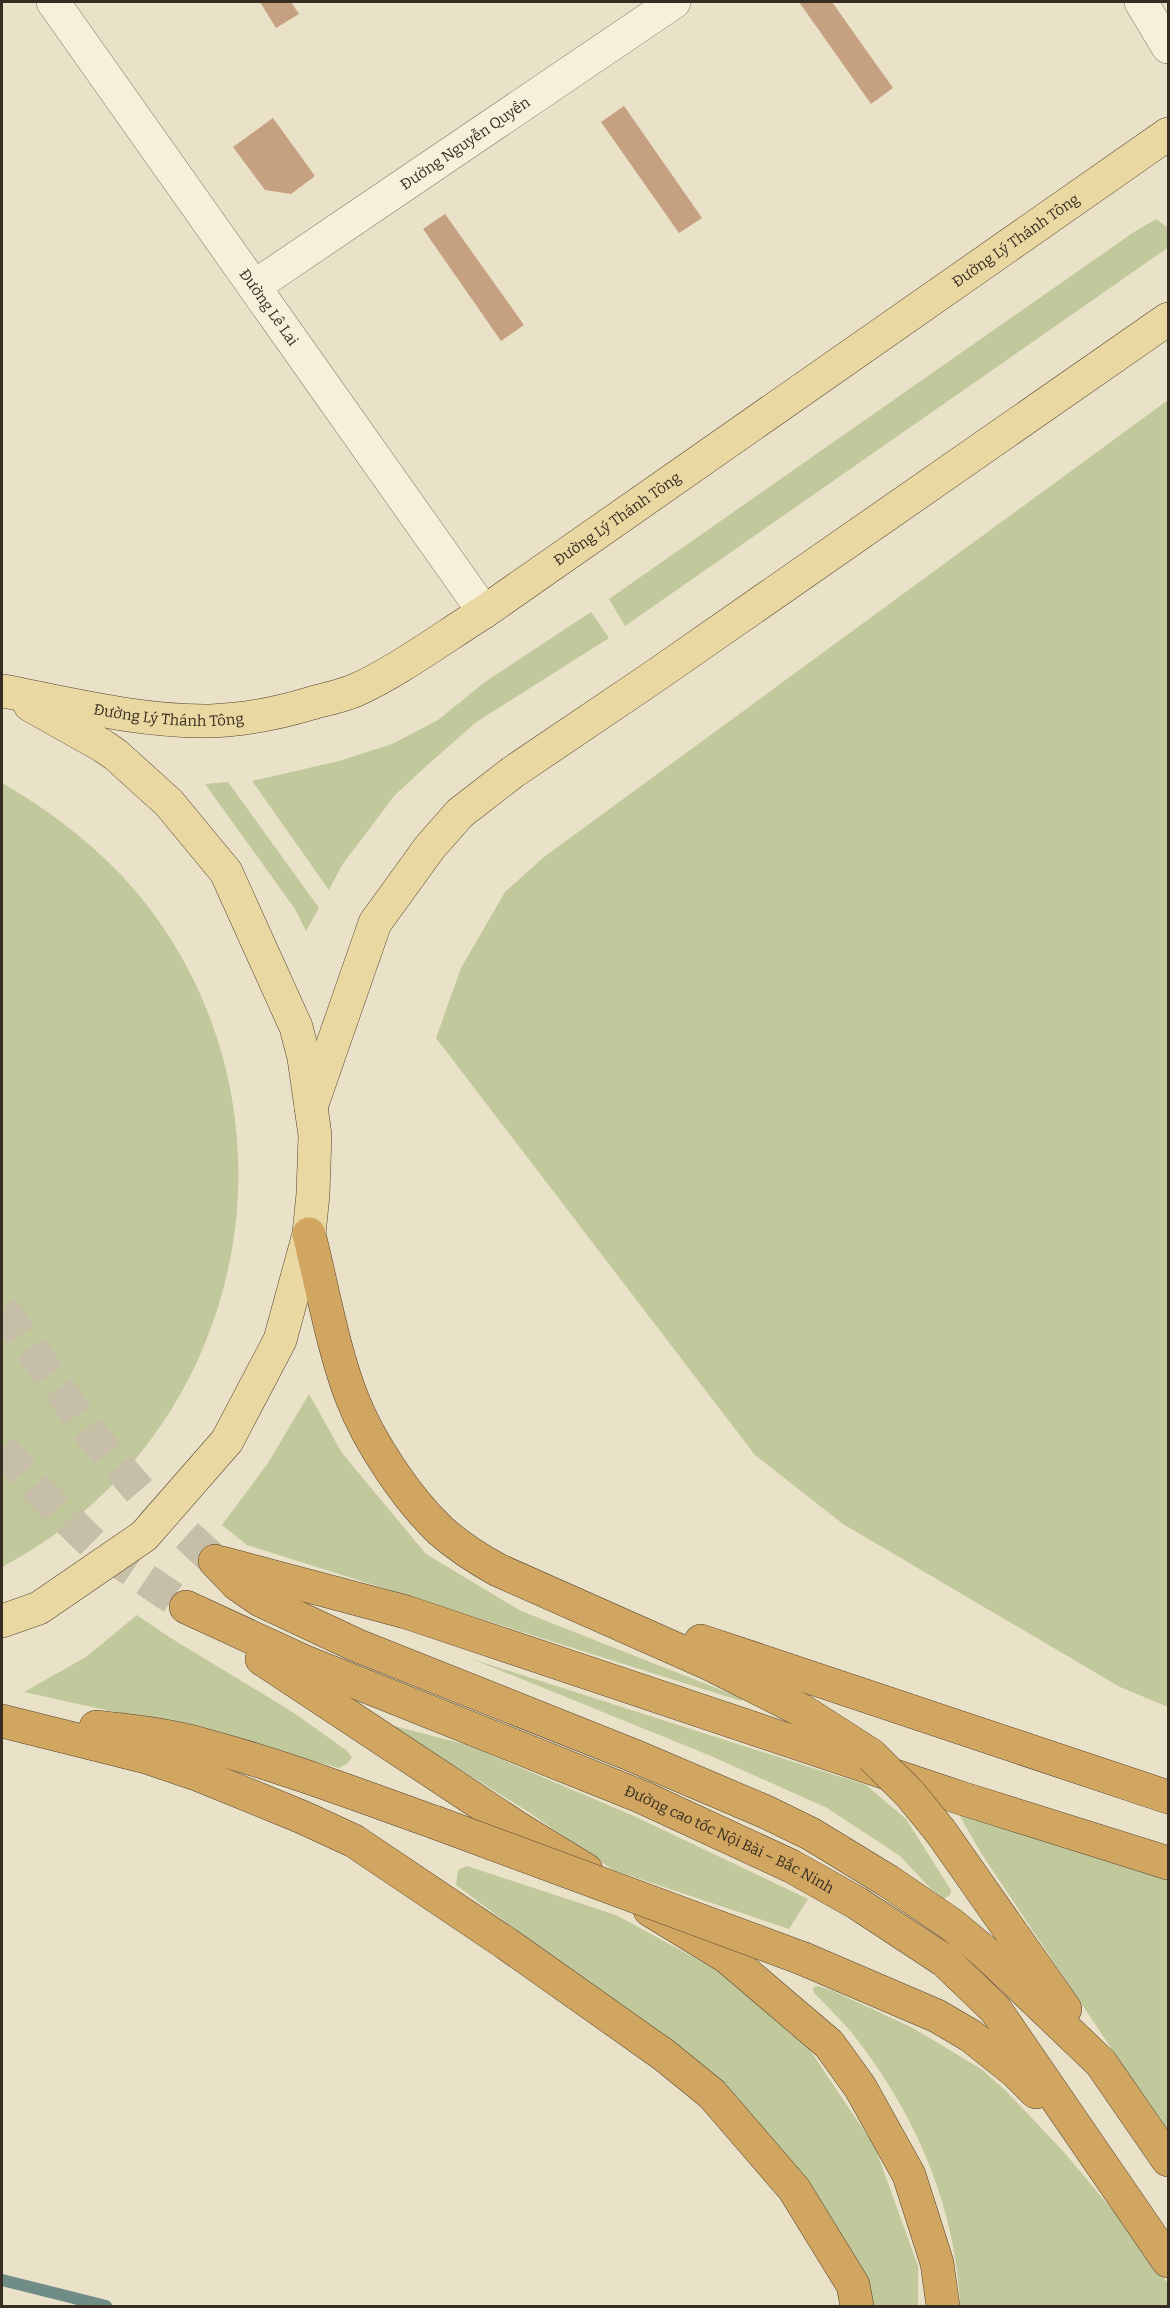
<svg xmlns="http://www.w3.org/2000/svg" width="1170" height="2308" viewBox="0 0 1170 2308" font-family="Bitter,serif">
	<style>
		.green { fill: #c0c89c }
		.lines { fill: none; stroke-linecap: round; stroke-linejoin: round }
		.stream { stroke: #708c87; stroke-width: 12 }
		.building { fill: #c5a181 }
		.highway-tunnel { stroke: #c6bea7; stroke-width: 33; stroke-dasharray: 33 16; stroke-linecap: butt }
		.minor-casing { stroke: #85755e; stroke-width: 34 }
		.major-casing { stroke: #534332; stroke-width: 34 }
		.highway-casing { stroke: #534332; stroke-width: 34 }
		.minor { stroke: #f6efda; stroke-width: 33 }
		.major { stroke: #ead8a3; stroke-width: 33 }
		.highway { stroke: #d1a661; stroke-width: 33 }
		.highway-bridge-casing { stroke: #534332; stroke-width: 34; stroke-linecap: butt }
		.highway-bridge { stroke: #d1a661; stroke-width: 33 }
		.labels { text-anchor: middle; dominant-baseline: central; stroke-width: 4.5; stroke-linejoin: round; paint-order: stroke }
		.street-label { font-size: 15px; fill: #362c21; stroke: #f3ecd6 }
	</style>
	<rect width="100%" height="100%" fill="#eae2c8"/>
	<path class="green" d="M1156,219L1168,228V245L1166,249L625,626L609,599L1134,232Z
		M1168,400V1707L1120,1687L843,1524L755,1455L436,1038L461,968L505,892L544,857Z
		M591,612L609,638L475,723L423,769L395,795L342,865L329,890L252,781L339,761L392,744L438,720L485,682Z
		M228,782L319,908L306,931L295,909L205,784Z
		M2,783C73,824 136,878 178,951C305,1168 225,1450 2,1567Z
		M309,1394L342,1453L426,1554L521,1611L739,1697L742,1699L741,1701L247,1545L222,1525L268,1463Z
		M137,1615L169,1637L291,1711L346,1750L352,1757L348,1763L339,1768L192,1729L24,1692L86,1657Z
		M472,1659L866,1785L906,1819L951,1890L950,1895L944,1899L930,1888L900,1856L827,1808L711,1756Z
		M387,1724L467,1745L634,1816L808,1899L789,1929L613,1870L527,1811Z
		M953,1804L1168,1876V2130L1125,2069L981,1853Z
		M467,1866L616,1915L717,1970L810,2050L875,2147L918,2266V2306H871L865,2278L613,2002L456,1885L458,1870Z
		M817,1986L831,1990L913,2028L981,2069L1004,2089L1063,2151L1130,2231L1168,2284V2306H960C956,2206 914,2111 852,2033C840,2019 827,2006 814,1993L813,1988Z"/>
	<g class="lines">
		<path class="stream" d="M2,2280L106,2306"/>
	</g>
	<path class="building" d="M260,2H291L299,14L276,28Z
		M799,2H832L893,88L871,104Z
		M624,106L702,218L679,233L601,122Z
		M273,118L315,176L291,194L265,190L233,147Z
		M445,214L524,325L501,341L423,229Z"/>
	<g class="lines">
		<path class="highway-tunnel" d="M2,1308L94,1438L145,1497L215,1561
			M2,1448L34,1486L93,1544L186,1607"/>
		<defs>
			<g id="minor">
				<path id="s1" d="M53,2L484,612"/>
				<path d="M1141,2L1168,47"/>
				<path id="s2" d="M255,286L674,2"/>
			</g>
			<g id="major">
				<path id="s3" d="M3,691C70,704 141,722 210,721C244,720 279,713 312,703C327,699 342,696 356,690C398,671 444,637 484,612L1168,134"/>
				<path d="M311,1107L375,923L430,847L460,813L513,772L652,678L1168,319"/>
				<path d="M2,1621L39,1608L144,1536L227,1441L280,1340L309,1234L313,1194L315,1135L304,1058L296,1027L226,872L169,803L116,755L103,746L30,705"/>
			</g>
			<g id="highway">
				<path d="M309,1234C322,1286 333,1349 352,1398C369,1442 407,1499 441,1531C458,1546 478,1559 498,1570L712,1665L801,1710L871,1755"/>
				<path d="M215,1561L237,1584L260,1600L356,1645L632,1755L766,1812L811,1834L888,1881L951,1924L987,1954L1101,2063L1168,2160"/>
				<path d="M222,1563L406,1612L961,1798L1168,1863"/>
				<path id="s4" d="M186,1607L303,1661L642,1797L791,1866L857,1903L945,1961L995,2009L1168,2261"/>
				<path d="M701,1641L1168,1797"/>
				<path d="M262,1659L516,1827L586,1870"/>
				<path d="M2,1721L146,1757L199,1775L302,1817L354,1841L507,1944L664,2055L712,2094L794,2189L853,2285L857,2306"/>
				<path d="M96,1727C132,1731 169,1735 204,1745C282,1766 358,1795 434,1822"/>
				<path d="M941,1832L1065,2009"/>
				<path d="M650,1910L727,1957L829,2044L860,2087L909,2175L937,2263L943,2306"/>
				<path d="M804,1959L937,2016L971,2036L1016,2072L1036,2092"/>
			</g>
		</defs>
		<use href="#minor" class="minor-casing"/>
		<use href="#major" class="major-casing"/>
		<use href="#highway" class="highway-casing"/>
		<use href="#minor" class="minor"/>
		<use href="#major" class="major"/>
		<use href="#highway" class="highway"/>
		<defs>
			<path id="highway-bridge" d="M872,1756L910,1794L941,1832
				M434,1822L804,1959"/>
		</defs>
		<use href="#highway-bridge" class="highway-bridge-casing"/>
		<use href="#highway-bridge" class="highway-bridge"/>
	</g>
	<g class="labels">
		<g class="street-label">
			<text stroke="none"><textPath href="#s2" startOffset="254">Đường Nguyễn Quyền</textPath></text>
			<text stroke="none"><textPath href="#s3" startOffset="1158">Đường Lý Thánh Tông</textPath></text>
			<text stroke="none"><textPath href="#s1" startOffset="374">Đường Lê Lai</textPath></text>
			<text stroke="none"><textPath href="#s3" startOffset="672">Đường Lý Thánh Tông</textPath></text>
			<text stroke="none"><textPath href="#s3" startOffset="168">Đường Lý Thánh Tông</textPath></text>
			<text stroke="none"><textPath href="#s4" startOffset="591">Đường cao tốc Nội Bài – Bắc Ninh</textPath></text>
		</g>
	</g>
	<rect width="1170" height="2308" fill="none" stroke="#362c21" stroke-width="6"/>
</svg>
